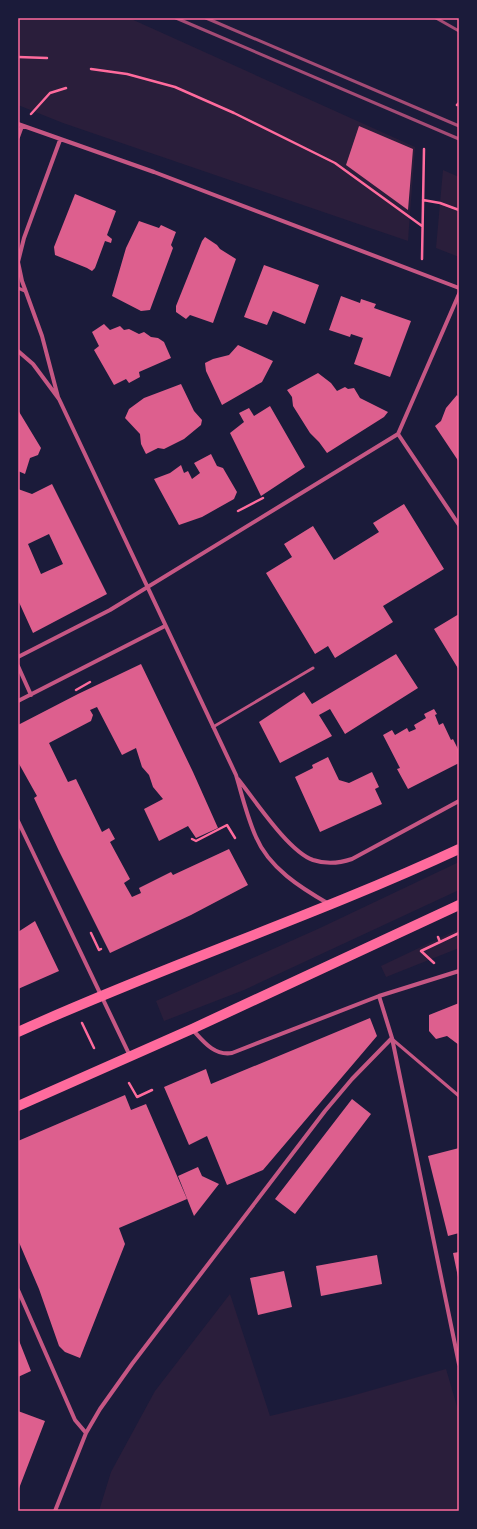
<svg xmlns="http://www.w3.org/2000/svg" width="477" height="1529" viewBox="0 0 477 1529" font-family="'Nunito Sans',sans-serif">
	<style>
		.green { fill: #2a1e3b }
		.building { fill: #dd5f8e; fill-rule: evenodd }
		.lines { fill: none; stroke-linecap: round; stroke-linejoin: round }
		.path { stroke: #ff6b9d; stroke-width: 2.5 }
		.service { stroke: #c65784; stroke-width: 3 }
		.minor { stroke: #c65784; stroke-width: 4 }
		.primary { stroke: #ff6b9d; stroke-width: 10 }
		.rail { stroke: #a44b75; stroke-width: 3 }
		.neatline { fill: none; stroke: #ff6b9d; stroke-width: 1.5 }
	</style>
	<rect width="100%" height="100%" fill="#1b1b3a"/>
	<path class="green" d="M18,18H129L415,147L408,241L63,123L18,105Z
		M443,170L459,177V257L436,248Z
		M459,862V890L244,990L164,1021L156,1001L320,928Z
		M459,929V948L386,977L381,966Z
		M230,1294L270,1416L348,1397L446,1369L459,1413V1511H99L111,1472L155,1391Z"/>
	<path class="building" d="M359,126L413,149L408,210L346,165Z
		M75,194L116,211L107,235L112,239L111,243L105,241L95,268L92,271L87,268L55,255L54,247Z
		M139,221L159,228L161,225L176,232L171,245L173,248L150,310L141,311L112,296L126,248Z
		M205,237L217,245L220,249L236,259L213,323L190,315L186,319L176,312V306L202,241Z
		M264,265L319,285L305,324L273,311L267,325L244,317Z
		M341,296L360,303L361,299L376,304L374,308L411,321L390,377L354,364L363,338L351,334L350,337L329,330Z
		M104,324L110,330L120,326L124,330L129,329L139,334L144,332L151,337L158,338L164,342L171,358L139,372L140,377L129,383L126,379L114,385L94,350L99,346L92,332Z
		M238,345L273,361L262,382L222,405L206,371L205,363L213,359L229,355Z
		M318,373L331,383L337,391L345,387L348,389L354,388L360,398L388,412L384,417L327,453L319,442L310,433L293,406L292,397L287,390Z
		M181,384L194,411L202,420L201,425L184,439L164,449L158,448L146,454L141,444L140,434L125,418L129,409L144,398Z
		M457,395L459,398V462L435,426L441,421L446,408Z
		M270,406L305,467L261,496L230,433L244,422L239,413L249,408L254,416Z
		M18,410L41,448L38,455L30,458L25,474L18,471Z
		M211,454L217,466L223,468L237,492L234,499L202,517L179,525L154,479L170,473L181,465L184,473L188,471L192,479L200,473L194,463Z
		M52,484L107,594L33,633L18,600V489L32,494ZM49,534L63,564L41,574L28,544Z
		M404,504L444,569L383,606L393,622L335,658L328,646L315,654L266,573L292,557L284,544L313,526L334,560L379,532L373,523Z
		M459,614V670L434,629Z
		M396,654L418,688L345,734L330,709L319,715L332,736L280,763L259,722L304,692L312,704Z
		M141,664L193,772L218,828L196,838L188,826L159,841L144,809L163,799L153,787L149,775L142,767L136,748L122,755L97,707L90,710L93,715L91,721L49,743L68,782L76,779L102,832L109,828L115,839L110,842L130,879L124,883L132,897L141,893L139,888L171,872L173,875L229,849L248,885L191,915L110,953L59,851L34,798L37,796L18,762V725L78,694Z
		M434,709L437,714L435,715L439,725L443,723L451,740L453,739L459,751V763L408,789L397,769L400,768L383,735L392,730L395,735L407,728L409,732L416,729L414,725L426,718L424,714Z
		M328,757L339,780L349,783L372,772L379,787L375,789L382,804L320,832L295,777L313,768L312,765Z
		M35,921L59,971L18,989V932Z
		M459,1003V1045L447,1036L436,1039L429,1031V1015Z
		M370,1018L377,1036L263,1170L227,1185L207,1136L189,1145L164,1087L206,1069L211,1084Z
		M125,1095L131,1110L146,1104L187,1199L119,1228L125,1244L80,1358L65,1352L59,1346L39,1289L18,1240V1141Z
		M352,1099L371,1114L295,1214L275,1199Z
		M459,1148V1233L448,1236L428,1156Z
		M198,1167L202,1176L219,1184L194,1216L178,1176Z
		M459,1252V1277H458L453,1253Z
		M377,1255L382,1284L321,1296L316,1266Z
		M284,1271L292,1307L258,1315L250,1278Z
		M18,1338L31,1371L18,1377Z
		M18,1411L45,1421L18,1491Z"/>
	<g class="lines">
		<path class="path" d="M18,57L47,58
			M91,69L127,74L175,87L234,113L335,163L422,226
			M457,105L459,103
			M31,114L50,93L66,88
			M423,200L440,203L459,210
			M422,259L424,149
			M238,511L263,498
			M76,690L90,682
			M192,839L196,841L227,825L235,838
			M91,933L99,950L101,949
			M438,937L440,942
			M434,963L421,951L459,933
			M82,1023L94,1048
			M129,1083L137,1097L152,1090"/>
		<path class="service" d="M18,288L25,291
			M213,727L313,668
			M392,1039L459,1096"/>
		<path class="minor" d="M18,124L154,172L459,288
			M18,137L22,126
			M18,351L33,364L59,399L236,775C242,795 247,817 256,837C269,868 301,888 329,904
			M58,397L42,336L22,281L18,262L24,238L60,140
			M398,434L459,525
			M18,657L110,610L398,434L459,294
			M18,666L31,695
			M18,701L165,626
			M238,779C255,800 288,851 313,860C325,864 340,863 352,859L459,801
			M18,821L130,1056
			M379,996L392,1038L459,1364
			M192,1029C203,1041 214,1056 232,1053L379,996L459,971
			M18,1290L75,1420L86,1433
			M55,1511L86,1433L100,1409L132,1364L325,1111L352,1079L392,1038"/>
		<path class="primary" d="M18,1032C163,966 315,916 459,849
			M18,1106L192,1029L459,905"/>
		<path class="rail" d="M176,18L459,139
			M206,18L459,126
			M436,18L459,31"/>
	</g>
	<rect width="477" height="1529" fill="none" stroke="#1b1b3a" stroke-width="38"/>
	<rect x="19" y="19" width="439" height="1491" class="neatline"/>
</svg>
